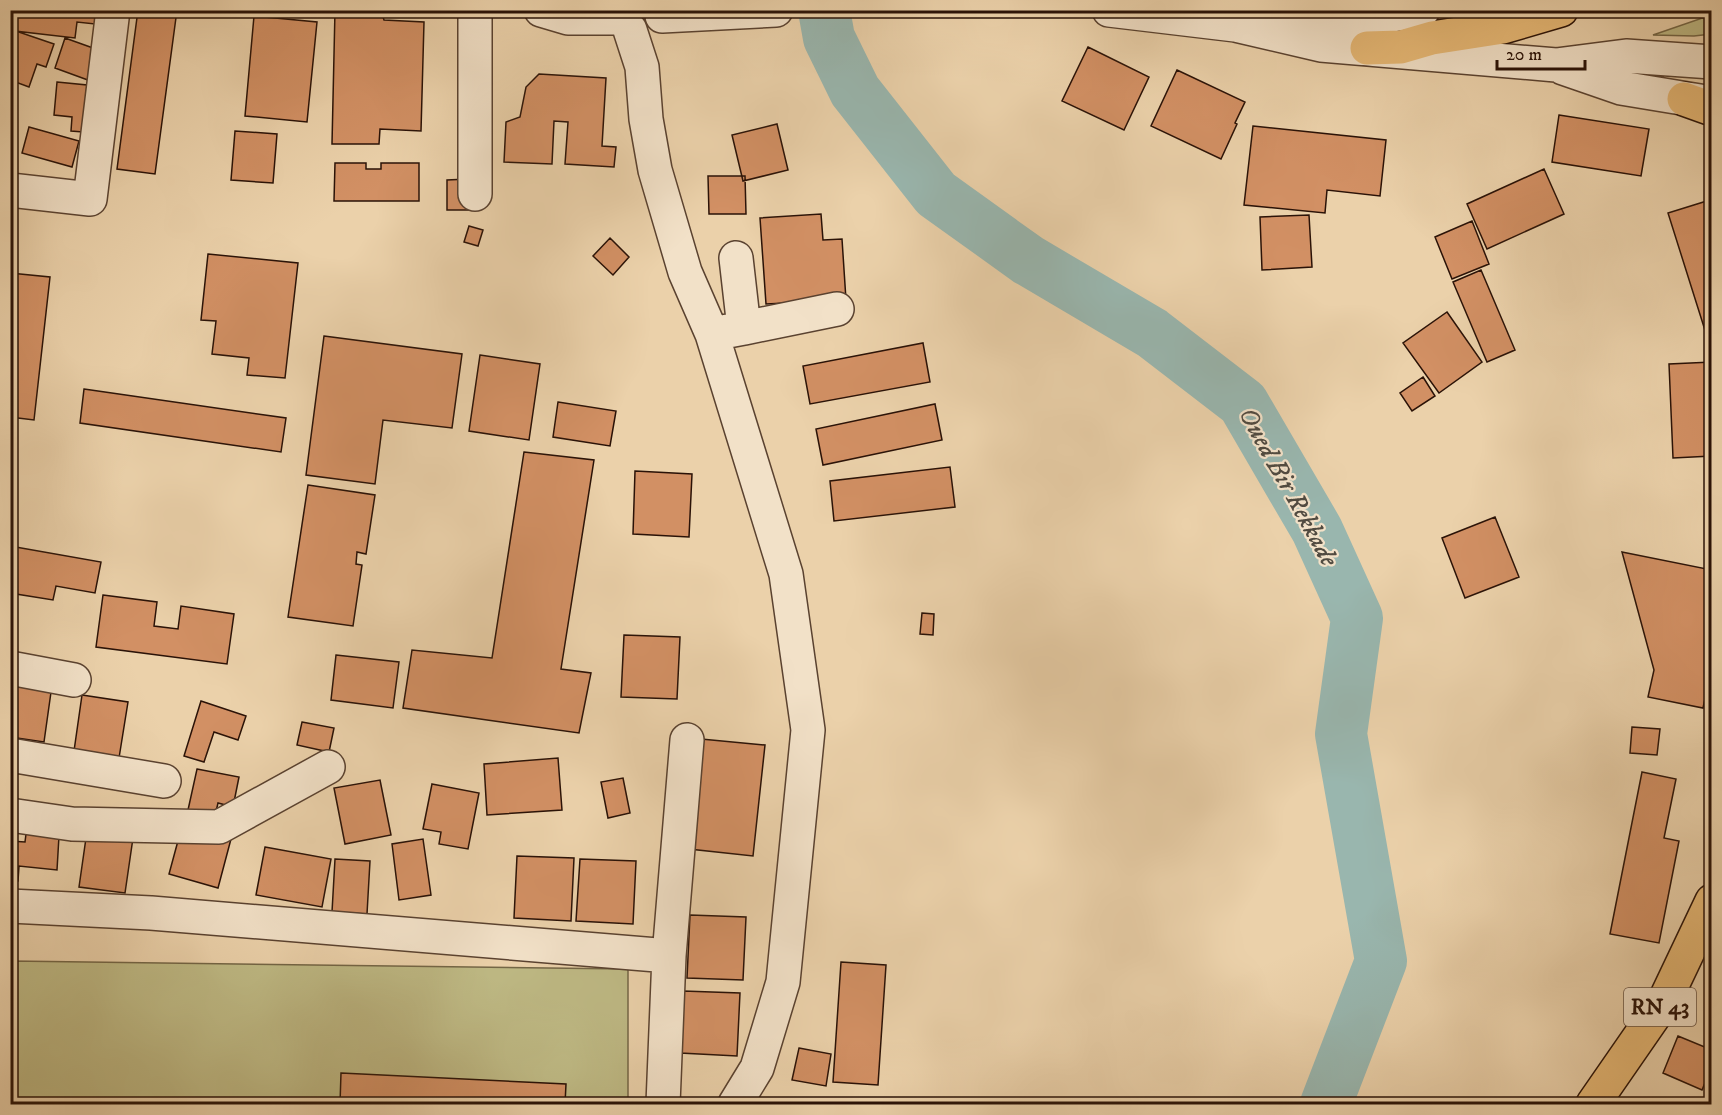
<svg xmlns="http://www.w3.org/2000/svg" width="1722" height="1115" viewBox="0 0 1722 1115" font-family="'IM FELL DW Pica',serif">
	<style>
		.green { fill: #beb984; stroke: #746646; stroke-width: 1.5 }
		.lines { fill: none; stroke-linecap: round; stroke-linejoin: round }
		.river { stroke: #99b6ae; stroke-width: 52 }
		.building { fill: #d29064; stroke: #2a1207; stroke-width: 1.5 }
		.minor-casing { stroke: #5a4230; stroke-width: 36 }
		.major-casing { stroke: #2a1207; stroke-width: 36 }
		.minor { stroke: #f2e1c8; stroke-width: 33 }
		.major { stroke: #e6b875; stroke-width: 33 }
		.labels { text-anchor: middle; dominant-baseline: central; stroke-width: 4.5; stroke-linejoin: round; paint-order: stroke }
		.shield { fill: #f2e1c8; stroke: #665041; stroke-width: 1.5 }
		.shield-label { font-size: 22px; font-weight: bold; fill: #2a1207 }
		.water-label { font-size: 26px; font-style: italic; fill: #514b41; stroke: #f2e1c8 }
	</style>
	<rect width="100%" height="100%" fill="#ebd1aa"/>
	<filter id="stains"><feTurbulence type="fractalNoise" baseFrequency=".00333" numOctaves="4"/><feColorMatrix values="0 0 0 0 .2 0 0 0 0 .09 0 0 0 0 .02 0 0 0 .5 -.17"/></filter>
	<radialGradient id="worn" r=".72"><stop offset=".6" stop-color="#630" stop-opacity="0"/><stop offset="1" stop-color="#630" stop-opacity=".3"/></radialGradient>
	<path class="green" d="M1711,15V34L1694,36L1653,35Z
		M11,961L628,969V1104H11Z"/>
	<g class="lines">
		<path class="river" d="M824,10L829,38L855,91L936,194L1028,260L1152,333L1243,403L1317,530L1357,618L1341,734L1381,961L1326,1104"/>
	</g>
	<path class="building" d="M17,10H96L95,24L77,22L75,38L15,31Z
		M138,10H177L155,174L117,169Z
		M335,10H381L384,20L424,22L421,131L380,129L379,144H332Z
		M254,16L317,22L307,122L245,116Z
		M10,29L54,44L46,67L37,64L29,87L10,80Z
		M65,38L107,53L96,83L55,68Z
		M1088,47L1149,77L1124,130L1062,101Z
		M1177,70L1245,102L1235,123L1237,124L1221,159L1151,126Z
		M539,74L606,78L602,146L616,147L614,167L565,164L568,122L554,121L552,164L504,162L506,122L520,117L526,87Z
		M57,82L87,85L83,132L71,131L72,117L54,115Z
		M1559,115L1649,129L1641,176L1552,162Z
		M777,124L788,170L743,181L732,135Z
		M1253,126L1386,140L1380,196L1327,190L1325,213L1244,205Z
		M29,127L79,141L72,167L22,153Z
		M235,131L277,134L273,183L231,180Z
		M335,163H366V169H381V163H419V201H334Z
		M1544,169L1564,214L1487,249L1467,204Z
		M708,176H745L746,214H709Z
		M468,179L469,210H447V180Z
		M1710,200L1712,205V343H1709L1668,213Z
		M821,214L823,240L842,239L846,300L766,304L760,218Z
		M1309,215L1312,267L1262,270L1260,217Z
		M1472,221L1489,264L1452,279L1435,237Z
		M469,226L483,230L478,246L464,242Z
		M610,238L629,257L613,275L593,256Z
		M208,254L298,263L285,378L247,375L249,358L212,354L216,321L201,320Z
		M1481,270L1515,350L1487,362L1453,282Z
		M10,273L50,277L34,420L10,417Z
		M1447,312L1482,362L1439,393L1403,343Z
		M324,336L462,354L452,428L383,420L375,484L306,475Z
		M923,343L930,382L810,404L803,366Z
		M480,355L540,364L529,440L469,431Z
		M1712,362V456L1673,458L1669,364Z
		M1423,377L1435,396L1412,411L1400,393Z
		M84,389L286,418L281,452L80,423Z
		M558,402L616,411L610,446L553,437Z
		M935,404L942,440L823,465L816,429Z
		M524,452L594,460L561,669L591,673L579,733L403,708L412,650L492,658Z
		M950,467L955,507L834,521L830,481Z
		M635,471L692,474L689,537L633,534Z
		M308,485L375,495L366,554L357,552L356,564L362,565L353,626L288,617Z
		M1495,517L1519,577L1465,598L1442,538Z
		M10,546L101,562L95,593L56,586L53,600L10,593Z
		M1622,552L1712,570V666L1703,708L1648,697L1654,670Z
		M103,595L157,602L154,626L178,629L181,606L234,614L227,664L96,647Z
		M922,613L934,614L933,635L920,634Z
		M624,635L680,637L677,699L621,697Z
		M336,655L399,662L393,708L331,700Z
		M10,680L52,685L44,742L10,737Z
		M82,695L128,702L119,758L74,751Z
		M201,701L246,716L238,740L214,732L204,762L184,756Z
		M302,722L334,728L329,752L297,745Z
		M1632,727L1660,729L1657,755L1630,753Z
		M701,739L765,745L753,856L689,849Z
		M558,758L562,810L487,815L484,764Z
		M10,759L22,764L10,792Z
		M197,769L239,777L233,807L218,803L215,816L188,810Z
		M1642,772L1676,779L1664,838L1679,841L1659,943L1610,934Z
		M623,778L630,813L608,818L601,782Z
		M380,780L391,835L345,844L334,788Z
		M432,784L479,793L468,849L439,844L441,832L423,829Z
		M182,826L231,839L218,888L169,874Z
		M87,831L133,838L125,893L79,887Z
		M26,834L59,836L57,870L19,866L18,881L10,880V841L25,842Z
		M423,839L431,895L399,900L392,844Z
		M265,847L331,859L322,907L256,895Z
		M517,856L574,858L571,921L514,918Z
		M335,859L370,861L367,914L332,912Z
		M580,859L636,861L633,924L576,921Z
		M690,915L746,917L743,980L687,978Z
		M841,962L886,965L878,1085L833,1082Z
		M683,991L740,993L737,1056L680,1053Z
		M1678,1036L1712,1050V1066L1702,1090L1663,1073Z
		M799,1048L831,1054L826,1086L792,1080Z
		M341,1073L566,1084L565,1104H340Z"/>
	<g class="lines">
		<defs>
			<path id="minor" d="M475,10V194
				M541,10L568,18H613
				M1109,10L1235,25L1321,45L1556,65L1626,56L1712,62
				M662,16L776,10
				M1282,26L1356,21L1423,10
				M630,30L642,67L646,119L655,170L685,272L712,334L786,574L808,730L783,982L757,1068L735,1104
				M1563,68L1621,88L1712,103
				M10,190L90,199L113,10
				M744,328L837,309
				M712,334L744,328L736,258
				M10,668L74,680
				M10,755L164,781
				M10,815L72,824L219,827L328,767
				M10,906L151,913L669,956L663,1104
				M669,956L687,740"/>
			<path id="major" d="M1367,48L1401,47L1432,38L1503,27L1561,10
				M1684,99L1712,109
				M1593,1104L1665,1000L1712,901"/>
		</defs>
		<use href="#minor" class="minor-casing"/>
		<use href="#major" class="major-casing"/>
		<use href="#minor" class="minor"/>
		<use href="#major" class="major"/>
	</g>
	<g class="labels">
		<rect class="shield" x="1624" y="988" width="72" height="38" rx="4.5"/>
		<g class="shield-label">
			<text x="1660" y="1007">RN 43</text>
		</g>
		<g class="water-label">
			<text transform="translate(1288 487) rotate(61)">Oued Bir Rekkade</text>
		</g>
	</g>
	<rect width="1722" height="1115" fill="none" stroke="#ebd1aa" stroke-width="36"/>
	<rect x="12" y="12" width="1698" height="1091" fill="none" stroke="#2a1207" stroke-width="3"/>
	<rect x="18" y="18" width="1686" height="1079" fill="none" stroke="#2a1207" stroke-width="1.5"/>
	<path d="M1497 60v9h88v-9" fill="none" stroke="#2a1207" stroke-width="3"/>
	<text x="1506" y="60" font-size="18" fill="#2a1207" stroke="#f2e1c8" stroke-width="4.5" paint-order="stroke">20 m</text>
	<rect width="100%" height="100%" filter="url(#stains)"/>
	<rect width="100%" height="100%" fill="url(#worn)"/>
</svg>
